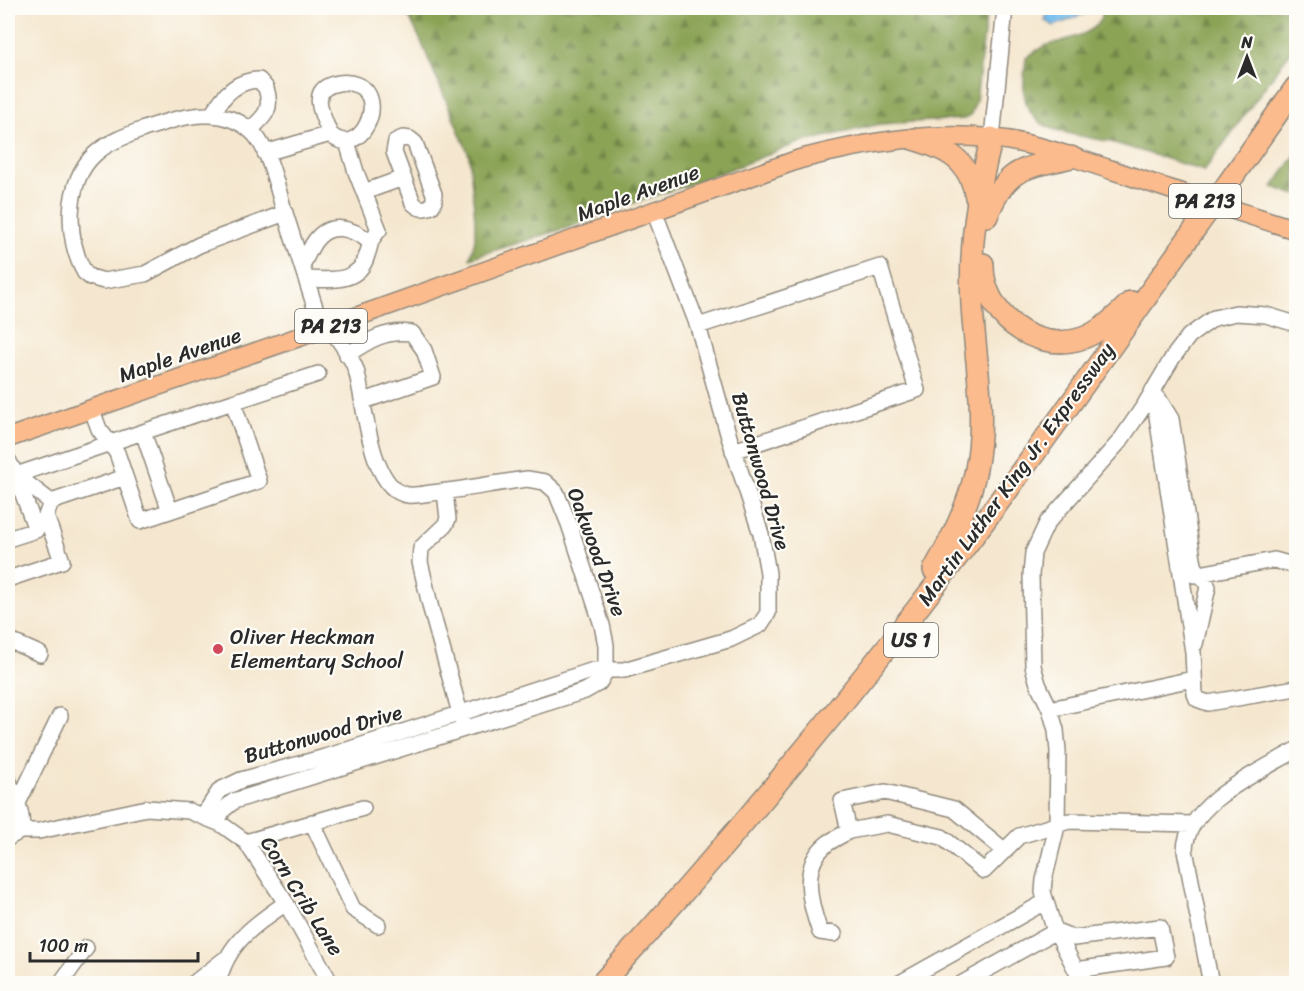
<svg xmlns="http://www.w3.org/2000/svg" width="1304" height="991" viewBox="0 0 1304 991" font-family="Sriracha,sans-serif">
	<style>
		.forest { fill: url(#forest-firs); stroke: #5a6740; stroke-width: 1.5 }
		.water { fill: #75bded; stroke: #50748c; stroke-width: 1.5 }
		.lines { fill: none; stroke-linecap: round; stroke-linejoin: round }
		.minor-casing { stroke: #90897d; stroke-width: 18 }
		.major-casing { stroke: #90897d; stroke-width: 21 }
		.highway-casing { stroke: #90897d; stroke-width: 24 }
		.minor { stroke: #fff; stroke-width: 15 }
		.major { stroke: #fbbb8d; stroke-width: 18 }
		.highway { stroke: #fbbb8d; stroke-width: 21 }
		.highway-bridge-casing { stroke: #90897d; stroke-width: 24; stroke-linecap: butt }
		.highway-bridge { stroke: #fbbb8d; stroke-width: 21 }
		.poi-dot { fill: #d1495b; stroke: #fdfcf7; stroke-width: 2 }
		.labels { text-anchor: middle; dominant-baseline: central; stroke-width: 4.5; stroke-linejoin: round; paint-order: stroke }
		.shield { fill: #fdfcf7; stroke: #6a6a68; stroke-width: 1.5 }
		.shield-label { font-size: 20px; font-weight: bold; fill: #2b2b2b }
		.street-label { font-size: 21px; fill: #2b2b2b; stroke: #fdfcf7 }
		.poi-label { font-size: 21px; fill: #2b2b2b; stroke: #fdfcf7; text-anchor: start }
	</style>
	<defs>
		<pattern id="forest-firs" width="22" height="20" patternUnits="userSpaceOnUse" patternTransform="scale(1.5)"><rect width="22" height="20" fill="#8aa354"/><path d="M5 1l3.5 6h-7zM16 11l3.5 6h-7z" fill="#718546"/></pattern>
	</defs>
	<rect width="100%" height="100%" fill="#fdfcf7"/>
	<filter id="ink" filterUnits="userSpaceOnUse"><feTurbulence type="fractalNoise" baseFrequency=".0167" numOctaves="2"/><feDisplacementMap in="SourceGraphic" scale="12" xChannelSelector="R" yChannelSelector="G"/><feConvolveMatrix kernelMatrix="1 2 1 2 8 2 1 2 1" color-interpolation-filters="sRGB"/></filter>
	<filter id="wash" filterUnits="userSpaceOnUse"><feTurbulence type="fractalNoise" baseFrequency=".008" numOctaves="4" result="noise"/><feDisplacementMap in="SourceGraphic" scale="24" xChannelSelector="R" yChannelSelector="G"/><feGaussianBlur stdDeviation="1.35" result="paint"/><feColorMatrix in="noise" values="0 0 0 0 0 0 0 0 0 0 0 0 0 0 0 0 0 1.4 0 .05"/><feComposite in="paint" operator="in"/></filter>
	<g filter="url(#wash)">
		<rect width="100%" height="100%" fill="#f5e7cf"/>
		<path class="forest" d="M401,8H987L976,101L971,114L964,119L881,124L798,143L700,181L621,207L570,227L470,258L475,239V219L469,155L420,39L407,13Z
			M1102,8H1296V44L1204,171C1173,161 1142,151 1111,142C1090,137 1051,134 1036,119C1019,102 1024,79 1026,58C1031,54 1037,50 1043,47C1061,39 1106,36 1102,8Z
			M1296,154V195L1273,187Z"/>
		<path class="water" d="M1050,8H1088L1087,13L1054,26L1045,20Z"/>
	</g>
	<g filter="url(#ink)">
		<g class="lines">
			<defs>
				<path id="minor" d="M212,115C222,96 237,80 259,80L266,88C273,110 265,116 250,130
					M403,138L410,139L415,143L434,194V201L432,206C423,209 420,210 413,203L394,152L396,141Z
					M992,138L1005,8
					M265,153L330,134C359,162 390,98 357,85C350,82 341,82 334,84C308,91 323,116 330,134
					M364,192L403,178
					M285,213L199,245L145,274L104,281L90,277L85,273C65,240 65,181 95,154C108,142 128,135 144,129C180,117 225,102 255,135C269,151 277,186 283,207C296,248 309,289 322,329
					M302,266C306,258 310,248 315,241C330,220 353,229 369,241
					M306,279C330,280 359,284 367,255C372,241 368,243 379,230L356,172L347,142
					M698,326L880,267L917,390L733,451
					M347,355C369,340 385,330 412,333L424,350L433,377L364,401
					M1153,390L1193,652L1195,694L1197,699L1208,703L1296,688
					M1158,398L1171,419L1194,565C1198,574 1205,578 1208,587L1195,644
					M92,410L99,429L117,453L140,521L259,481L233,402L318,374
					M8,460L16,475L36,530L8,539
					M16,475L143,432
					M16,475L51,502
					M445,492L448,519L445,525L421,548L420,562L431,609L463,724
					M170,511L143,432L233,402
					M1194,575L1274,560L1296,566
					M8,579L62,561L46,516L51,502L125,477
					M8,640L40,654
					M1050,709L1193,679
					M8,779C13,794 26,816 20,831
					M17,805L60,716
					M203,816L220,790L241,780L329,756L594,670H624L731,639L760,625L768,613V573L761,534L729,437L698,326L654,211
					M217,822L223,810L234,801L585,691L599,683L606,671V645L602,625L569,524L556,492L545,482L527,479C495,483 463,490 431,493C424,494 415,496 408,495C369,491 365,399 356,370C351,355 338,340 330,327
					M312,822L353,909L378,925
					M8,838L20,831H39L147,808L189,811L221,824L246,842L286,903L331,984
					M246,842L363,808
					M1005,851L954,809L885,792L842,801L849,831L887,824L942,837L984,871L1019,836L1069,821L1192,824
					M1056,931L1074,938L1160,927L1166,957L1076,970
					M834,934L820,932C810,904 799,865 828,843C834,839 842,835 849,831
					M60,984L86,948
					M193,984L225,959
					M218,984C226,944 255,924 286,903
					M898,984L1045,902
					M961,984L1056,931
					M1083,984L1053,925L1043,892L1044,880L1057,826L1058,751L1056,730L1050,709L1038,684L1033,666L1031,575L1033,553L1047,523L1120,441L1144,406L1173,357L1189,336L1214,318L1236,313L1266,315L1296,324
					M1211,984L1185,850C1186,803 1261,771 1296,750"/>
				<path id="major" d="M8,438L322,329L800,159C862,143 926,132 990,138C1034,142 1077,159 1118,172C1177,192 1237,211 1296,230"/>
				<path id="highway" d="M913,139C947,149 969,159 976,197
					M1227,185L1296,87
					M987,216C1007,166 1023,169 1071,157
					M983,264C982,313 1034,355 1083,338C1102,331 1116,316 1131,302
					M934,570C952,538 969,505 976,469C987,415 975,359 972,305C969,249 977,192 992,138
					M601,984C728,846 847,701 961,552C1043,445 1119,335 1197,226"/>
			</defs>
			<use href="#minor" class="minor-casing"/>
			<use href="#major" class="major-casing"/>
			<use href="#highway" class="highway-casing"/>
			<use href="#minor" class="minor"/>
			<use href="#major" class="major"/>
			<use href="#highway" class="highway"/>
			<defs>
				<path id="highway-bridge" d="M1197,226L1227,185"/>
			</defs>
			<use href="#highway-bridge" class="highway-bridge-casing"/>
			<use href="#highway-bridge" class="highway-bridge"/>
		</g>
	</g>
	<circle class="poi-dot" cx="218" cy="649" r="6"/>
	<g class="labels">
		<g class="shield">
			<rect x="1169" y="184" width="72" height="34" rx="4.5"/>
			<rect x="295" y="309" width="72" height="34" rx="4.5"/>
			<rect x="884" y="623" width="54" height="34" rx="4.5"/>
		</g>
		<g class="shield-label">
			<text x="1205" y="201">PA 213</text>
			<text x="331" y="326">PA 213</text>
			<text x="911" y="640">US 1</text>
		</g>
		<g class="street-label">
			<text transform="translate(638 193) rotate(-20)">Maple Avenue</text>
			<text transform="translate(180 355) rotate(-19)">Maple Avenue</text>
			<text transform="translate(761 471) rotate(74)">Buttonwood Drive</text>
			<text transform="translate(1016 474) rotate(-54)">Martin Luther King Jr. Expressway</text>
			<text transform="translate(597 552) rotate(70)">Oakwood Drive</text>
			<text transform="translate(323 734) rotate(-16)">Buttonwood Drive</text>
			<text transform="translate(302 896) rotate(58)">Corn Crib Lane</text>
		</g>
		<g class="poi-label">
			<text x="230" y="637">Oliver Heckman<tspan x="230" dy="24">Elementary School</tspan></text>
		</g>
	</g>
	<rect width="1304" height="991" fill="none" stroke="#fdfcf7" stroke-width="30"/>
	<g transform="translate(1247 57)" stroke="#fdfcf7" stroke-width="4.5" paint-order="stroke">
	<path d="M0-4.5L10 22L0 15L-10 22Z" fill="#2b2b2b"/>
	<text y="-9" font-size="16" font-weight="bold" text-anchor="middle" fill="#2b2b2b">N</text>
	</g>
	<path d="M30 952v9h168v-9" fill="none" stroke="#2b2b2b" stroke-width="3"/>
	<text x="39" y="952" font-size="18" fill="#2b2b2b" stroke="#fdfcf7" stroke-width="4.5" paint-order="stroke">100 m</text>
</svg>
